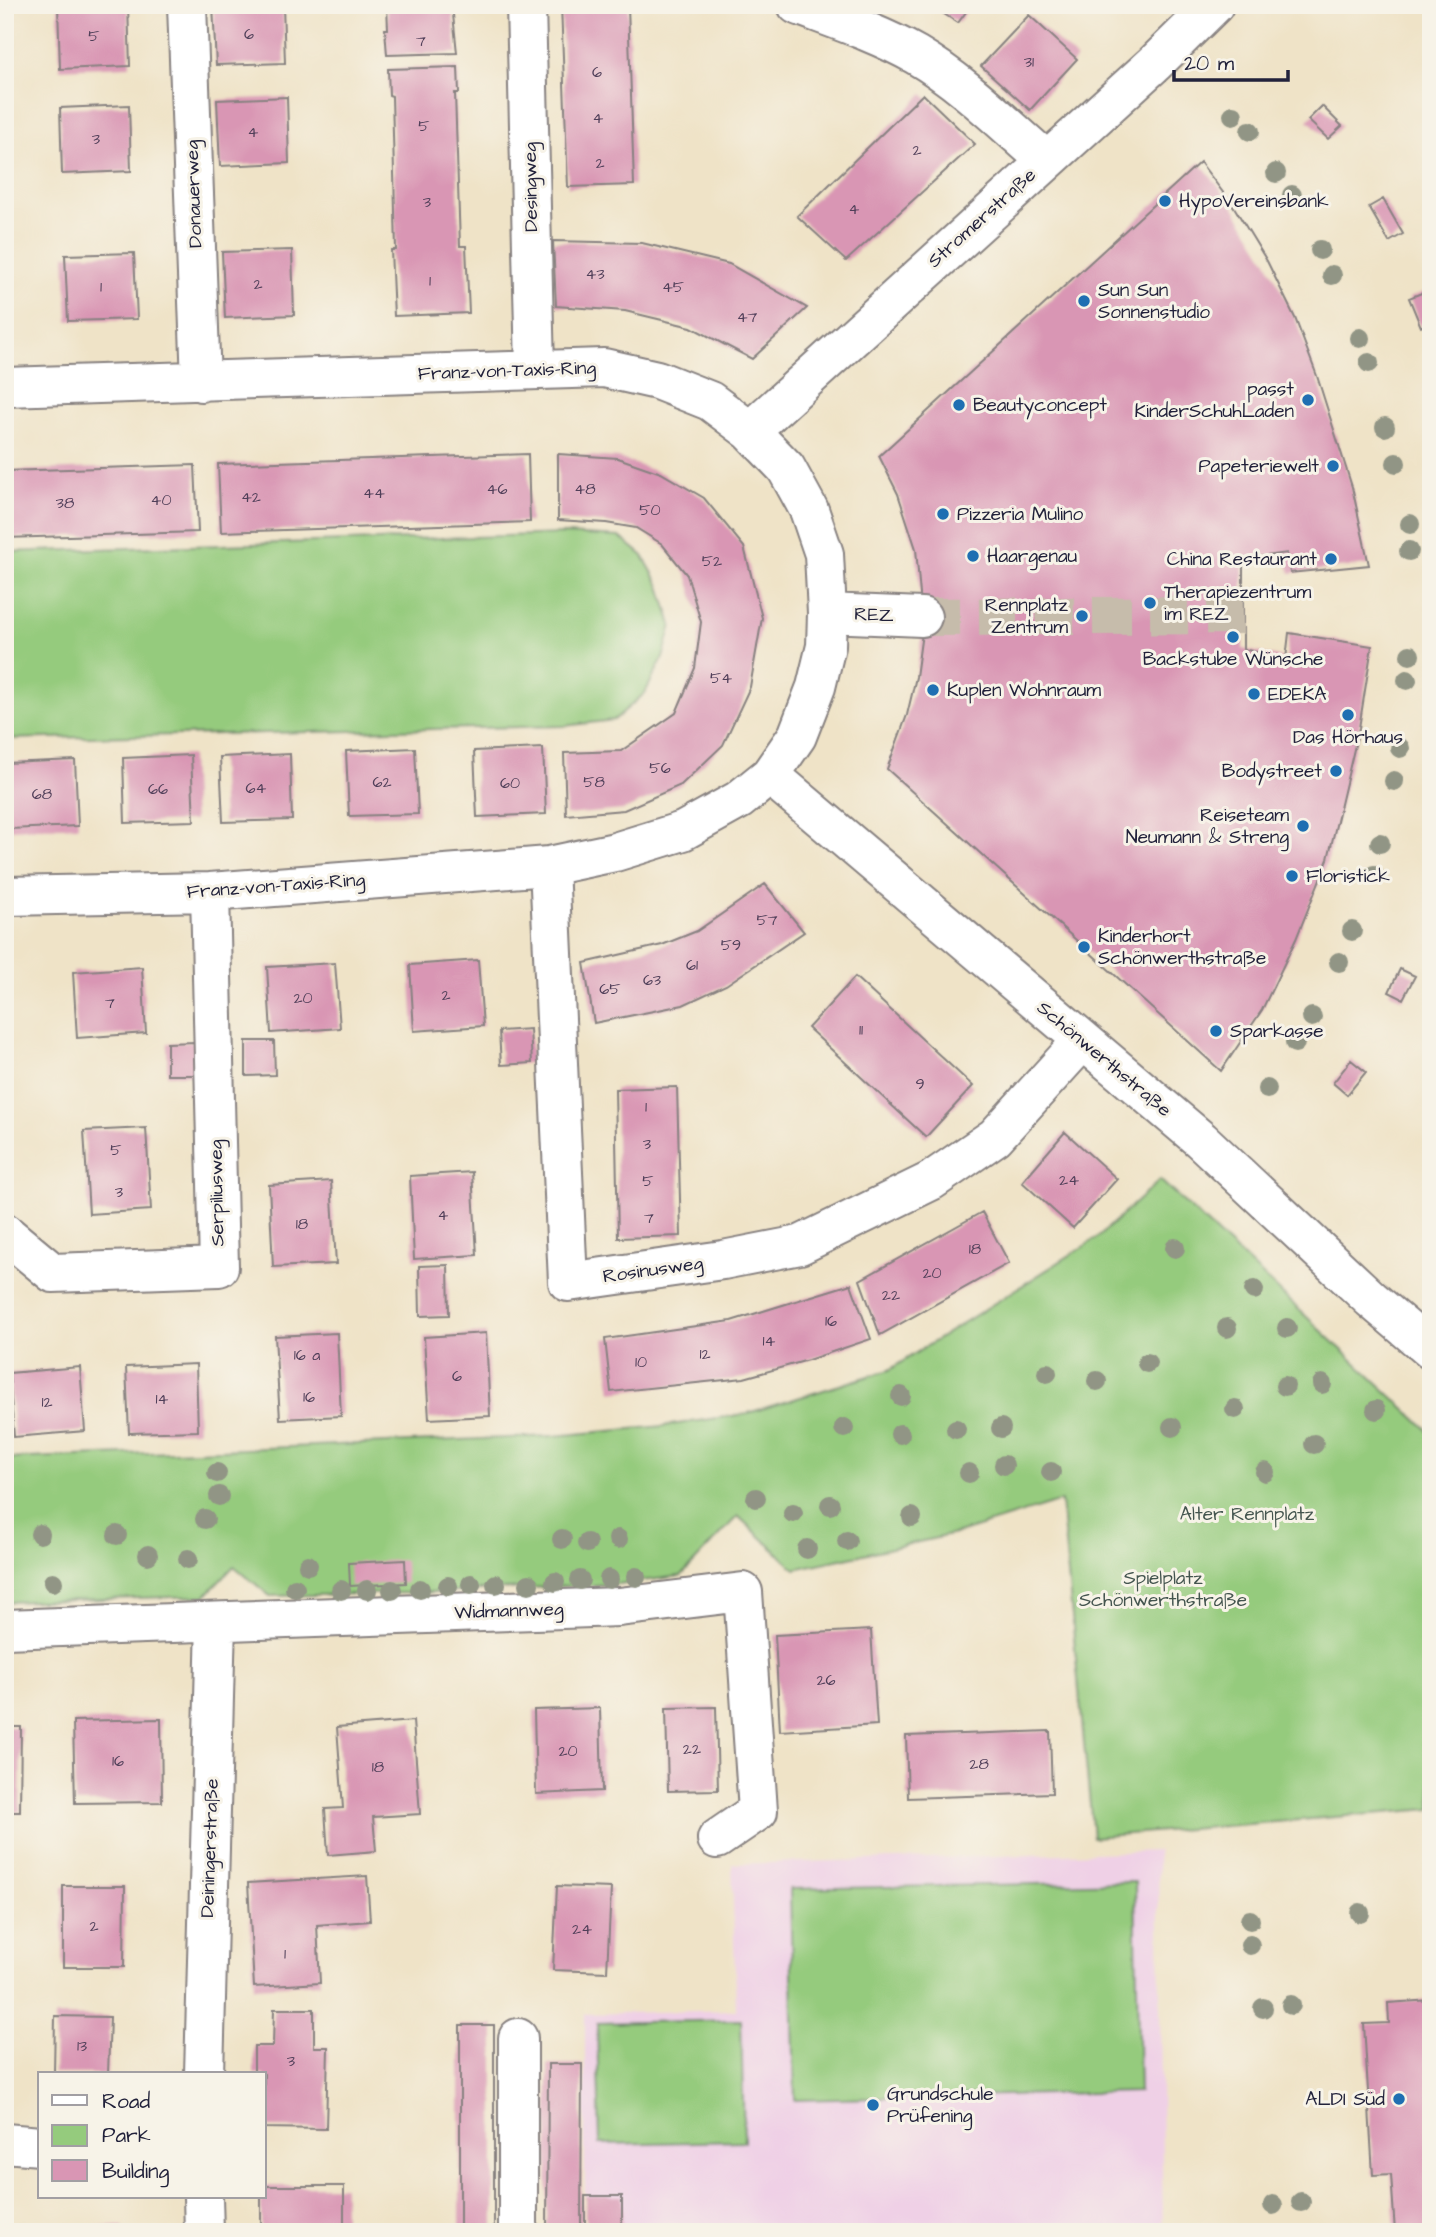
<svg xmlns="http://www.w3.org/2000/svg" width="1436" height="2237" viewBox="0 0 1436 2237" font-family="'Architects Daughter',sans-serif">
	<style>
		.built { fill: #efd0e6 }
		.green { fill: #95cb7d; stroke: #5c765c; stroke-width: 2 }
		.building { fill: #d996b4 }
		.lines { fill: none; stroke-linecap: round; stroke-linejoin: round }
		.minor-tunnel { stroke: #c6bcab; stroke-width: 38; stroke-dasharray: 38 19; stroke-linecap: butt }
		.minor-casing { stroke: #888281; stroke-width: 42 }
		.minor { stroke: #fff; stroke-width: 38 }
		.tree { fill: #919585 }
		.poi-dot { fill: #1f6fb2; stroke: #f7f3e8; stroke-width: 2.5 }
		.labels { text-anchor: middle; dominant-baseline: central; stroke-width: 6; stroke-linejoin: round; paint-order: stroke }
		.number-label { font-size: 16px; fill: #503f59 }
		.street-label { font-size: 19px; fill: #22223b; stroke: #f7f3e8 }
		.poi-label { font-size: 19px; fill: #22223b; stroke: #f7f3e8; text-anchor: start }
		.park-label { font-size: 19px; fill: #44554f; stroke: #f7f3e8 }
	</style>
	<rect width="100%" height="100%" fill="#f7f3e8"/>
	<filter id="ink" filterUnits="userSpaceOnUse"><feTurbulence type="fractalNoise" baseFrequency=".0143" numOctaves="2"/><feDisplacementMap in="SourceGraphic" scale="14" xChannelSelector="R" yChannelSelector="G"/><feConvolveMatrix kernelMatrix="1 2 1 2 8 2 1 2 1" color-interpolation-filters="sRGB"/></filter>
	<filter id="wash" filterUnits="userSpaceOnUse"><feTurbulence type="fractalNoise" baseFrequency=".00686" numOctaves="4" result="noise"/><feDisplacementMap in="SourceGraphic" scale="28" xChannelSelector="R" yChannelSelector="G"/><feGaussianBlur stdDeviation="1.57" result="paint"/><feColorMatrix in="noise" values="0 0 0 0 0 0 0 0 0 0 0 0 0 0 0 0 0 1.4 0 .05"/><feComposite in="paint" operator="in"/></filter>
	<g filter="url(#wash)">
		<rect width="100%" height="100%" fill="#efe3c7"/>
		<path class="built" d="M1158,1851L1163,2232H585V2014L736,2010L732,1864Z"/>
		<path class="green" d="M565,534L620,537L643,556L660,586L672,625L663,658L645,693L614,720L564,726L5,739V552Z
			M1160,1180L1431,1433V1809L1093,1837L1061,1501L955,1534L795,1569L738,1516L681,1576L618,1584L413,1593L270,1596L234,1566L205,1596L5,1602V1459L553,1436L664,1426L745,1414L889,1370L1097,1238Z
			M1135,1882L1139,2092L795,2100L790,1889Z
			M741,2020L744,2141L600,2144L597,2023Z"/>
		<g id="blocks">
			<path class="building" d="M58,5H128L130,66L60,69Z
				M213,5H283L285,63L216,65Z
				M387,5H452L457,53L387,55L385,29H388Z
				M561,5H628L634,185L568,187Z
				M930,5H971L958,23Z
				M1029,15L1077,59L1030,110L981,66Z
				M458,67L459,93H455L460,246H466L469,313L394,316L391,250H396L392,96L389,95L388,69Z
				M923,94L975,144L846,261L797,216Z
				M287,97L289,163L220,166L217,100Z
				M129,105L131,171L62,174L60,108Z
				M1322,106L1342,126L1328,139L1308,120Z
				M1200,162L1234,207L1267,261L1295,318L1317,376L1352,487L1369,565L1290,573L1287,553L1243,559V649L1286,659L1289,633L1372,646L1359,728L1328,859L1296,939L1262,1010L1221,1071L887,769L907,715L916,677L922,633V617L916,549L898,494L879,456Z
				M1383,199L1403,234L1389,242L1369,207Z
				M553,241L642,243L729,264L807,308L752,359L691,327L625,311L556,306Z
				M292,250L294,315L225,318L222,252Z
				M134,253L137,319L68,321L65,255Z
				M1424,292L1431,309V322L1421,327L1409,298Z
				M528,454L530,522L221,532L218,464Z
				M558,454L618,458L661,473L704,498L744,547L762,618L750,687L723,745L681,785L624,810L566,815L564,753L621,751L676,713L695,668L701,622L687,575L662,544L636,528L606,523L558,520Z
				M195,465L198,532L5,538V471Z
				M415,748L418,814L349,816L346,751Z
				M543,748L546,814L477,817L474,751Z
				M290,754L292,820L223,822L220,757Z
				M191,755L194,821L125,823L123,758Z
				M75,760L78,826L9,829L7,763Z
				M765,884L804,932L726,985L683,1005L594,1023L584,963L662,945L697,931Z
				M478,960L483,1026L414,1031L410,965Z
				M335,963L340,1028L271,1033L267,967Z
				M142,967L146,1033L77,1038L73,972Z
				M1400,969L1415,976L1403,999L1389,992Z
				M855,977L973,1086L926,1137L808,1028Z
				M530,1029L532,1063L501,1065L499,1031Z
				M246,1041H274L275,1075L246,1076Z
				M196,1042L197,1075H167V1043Z
				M1351,1060L1366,1072L1347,1095L1333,1083Z
				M677,1087L681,1236L618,1238L615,1089Z
				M146,1128L151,1210L89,1214L84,1131Z
				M1065,1132L1117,1179L1073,1228L1022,1182Z
				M472,1172L477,1255L414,1259L410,1176Z
				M331,1181L336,1264L273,1267L269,1185Z
				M982,1212L1009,1263L880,1335L860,1280Z
				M448,1265L449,1315L420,1316L419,1266Z
				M851,1284L871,1339L808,1360L744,1378L611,1392L605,1339L731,1321Z
				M337,1333L341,1416L280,1419L275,1336Z
				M486,1333L490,1416L429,1419L424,1337Z
				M196,1364L198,1431L129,1433L126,1367Z
				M80,1367L85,1431L14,1437L9,1373Z
				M405,1560L406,1583L350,1586L349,1563Z
				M871,1630L877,1725L780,1731L775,1635Z
				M716,1707L718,1790L668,1791L666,1708Z
				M600,1708L602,1791L536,1794L534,1710Z
				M161,1719L162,1802L75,1803L73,1721Z
				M413,1721L420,1814L373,1817L376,1851L328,1855L325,1809L343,1808L337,1727Z
				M5,1727H21L20,1812H5Z
				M1050,1731L1052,1793L908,1798L906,1736Z
				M367,1876L370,1921L317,1925L320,1983L254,1987L248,1883Z
				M63,1886H125L124,1967H63Z
				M557,1886L611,1888L607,1972L553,1970Z
				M1431,2000V2232H1395L1391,2174L1373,2175L1364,2024L1389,2023L1388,2003Z
				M274,2009H314V2047H328L326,2129L264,2128V2074H254V2046H273Z
				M55,2016L110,2017L108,2074H54Z
				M460,2025H494V2232H460Z
				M548,2064H582L581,2232H547Z
				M264,2186H344V2232H261V2197H264Z
				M585,2196H622V2232H585Z
				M123,2226L124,2232H61V2228Z"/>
		</g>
	</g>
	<g filter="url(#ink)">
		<use href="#blocks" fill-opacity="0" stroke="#888281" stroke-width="2"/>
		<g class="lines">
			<path class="minor-tunnel" d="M922,617L1243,615"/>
			<defs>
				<path id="minor" d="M187,5L201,382
					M526,5L535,369
					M797,5C837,20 879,34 916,55C964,83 1004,124 1046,160
					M5,387L604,368L657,380L710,401L750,431L786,468L809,510L824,554L827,613L826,646L816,687L797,736L770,775L739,800L683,831L615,852L549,866L210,892L5,896
					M750,431L1155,63L1214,5
					M827,613L922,617
					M770,775L1201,1140L1371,1299L1431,1350
					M549,866L568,1282L723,1260L800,1245L931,1181L995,1137L1082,1041
					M5,1233L53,1273L219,1267L210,892
					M5,1629L619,1607L743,1592L758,1811L717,1839
					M518,2038V2232
					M204,2074L216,1622
					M5,2143L40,2146
					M203,2197L204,2232"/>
			</defs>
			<use href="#minor" class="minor-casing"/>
			<use href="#minor" class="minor"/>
		</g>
		<g class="tree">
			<circle cx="1233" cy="115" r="10"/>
			<circle cx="1250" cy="131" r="10"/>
			<circle cx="1276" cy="173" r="10"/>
			<circle cx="1292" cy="195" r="10"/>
			<circle cx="1320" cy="250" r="10"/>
			<circle cx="1332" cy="275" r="10"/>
			<circle cx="1360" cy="338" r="10"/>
			<circle cx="1369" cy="363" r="10"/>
			<circle cx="1385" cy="427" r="10"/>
			<circle cx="1396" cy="463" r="10"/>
			<circle cx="1410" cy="524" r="10"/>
			<circle cx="1409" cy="551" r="10"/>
			<circle cx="1410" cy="655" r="10"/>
			<circle cx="1407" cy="680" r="10"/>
			<circle cx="1400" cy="748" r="10"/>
			<circle cx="1394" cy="781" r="10"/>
			<circle cx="1380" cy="843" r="10"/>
			<circle cx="1374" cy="875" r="10"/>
			<circle cx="1352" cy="931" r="10"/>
			<circle cx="1339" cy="962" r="10"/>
			<circle cx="1312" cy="1017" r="10"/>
			<circle cx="1295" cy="1043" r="10"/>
			<circle cx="1267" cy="1089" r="10"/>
			<circle cx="1175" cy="1248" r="10"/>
			<circle cx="1254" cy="1290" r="10"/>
			<circle cx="1227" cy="1328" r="10"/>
			<circle cx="1287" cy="1328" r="10"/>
			<circle cx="1147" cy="1363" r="10"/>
			<circle cx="1047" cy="1373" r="10"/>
			<circle cx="1097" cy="1381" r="10"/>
			<circle cx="1322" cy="1384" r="10"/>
			<circle cx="1285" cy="1386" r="10"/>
			<circle cx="901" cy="1396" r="10"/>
			<circle cx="1235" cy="1409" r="10"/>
			<circle cx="1376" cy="1410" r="10"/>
			<circle cx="1172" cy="1427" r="10"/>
			<circle cx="844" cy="1428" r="10"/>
			<circle cx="1001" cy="1428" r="10"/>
			<circle cx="956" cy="1429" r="10"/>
			<circle cx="900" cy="1434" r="10"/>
			<circle cx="1314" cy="1444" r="10"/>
			<circle cx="1004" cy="1465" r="10"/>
			<circle cx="1051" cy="1472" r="10"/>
			<circle cx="1265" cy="1472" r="10"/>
			<circle cx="217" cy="1473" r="10"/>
			<circle cx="969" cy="1473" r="10"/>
			<circle cx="219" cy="1496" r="10"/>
			<circle cx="756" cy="1498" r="10"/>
			<circle cx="830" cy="1505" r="10"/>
			<circle cx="793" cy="1513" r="10"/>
			<circle cx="912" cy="1517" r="10"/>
			<circle cx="205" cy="1519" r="10"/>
			<circle cx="40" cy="1534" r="10"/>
			<circle cx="117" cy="1535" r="10"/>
			<circle cx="562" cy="1539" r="10"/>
			<circle cx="618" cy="1539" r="10"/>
			<circle cx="847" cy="1541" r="10"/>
			<circle cx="587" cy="1543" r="10"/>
			<circle cx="807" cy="1549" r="10"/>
			<circle cx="148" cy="1555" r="10"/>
			<circle cx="188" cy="1559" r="10"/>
			<circle cx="308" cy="1565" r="10"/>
			<circle cx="636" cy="1577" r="10"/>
			<circle cx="609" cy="1579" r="10"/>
			<circle cx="580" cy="1580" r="10"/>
			<circle cx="53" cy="1582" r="10"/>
			<circle cx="555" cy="1582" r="10"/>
			<circle cx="471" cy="1584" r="10"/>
			<circle cx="496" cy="1584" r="10"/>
			<circle cx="529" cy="1584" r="10"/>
			<circle cx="448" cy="1586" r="10"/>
			<circle cx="295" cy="1588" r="10"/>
			<circle cx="420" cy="1589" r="10"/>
			<circle cx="341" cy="1590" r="10"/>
			<circle cx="367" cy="1590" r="10"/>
			<circle cx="392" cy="1590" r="10"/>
			<circle cx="1360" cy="1913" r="10"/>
			<circle cx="1250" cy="1920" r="10"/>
			<circle cx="1250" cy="1945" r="10"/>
			<circle cx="1291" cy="2005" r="10"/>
			<circle cx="1263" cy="2008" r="10"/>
			<circle cx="1301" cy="2202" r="10"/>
			<circle cx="1273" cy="2205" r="10"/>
		</g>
	</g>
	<g class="poi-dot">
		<circle cx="1165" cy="201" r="7"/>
		<circle cx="1084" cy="301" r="7"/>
		<circle cx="1308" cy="400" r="7"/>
		<circle cx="959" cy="405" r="7"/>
		<circle cx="1333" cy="466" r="7"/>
		<circle cx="943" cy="514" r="7"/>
		<circle cx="973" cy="556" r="7"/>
		<circle cx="1331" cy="559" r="7"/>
		<circle cx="1150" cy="603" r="7"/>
		<circle cx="1082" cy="616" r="7"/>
		<circle cx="1233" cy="637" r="7"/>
		<circle cx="933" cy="690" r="7"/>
		<circle cx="1254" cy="694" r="7"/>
		<circle cx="1348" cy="715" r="7"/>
		<circle cx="1336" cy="771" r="7"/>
		<circle cx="1303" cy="826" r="7"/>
		<circle cx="1292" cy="876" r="7"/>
		<circle cx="1084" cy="947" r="7"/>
		<circle cx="1216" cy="1031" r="7"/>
		<circle cx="1399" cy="2099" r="7"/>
		<circle cx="873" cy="2105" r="7"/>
	</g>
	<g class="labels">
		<g class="number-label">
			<text x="249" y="34">6</text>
			<text x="94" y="36">5</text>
			<text x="421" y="41">7</text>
			<text x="1029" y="62">31</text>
			<text x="597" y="72">6</text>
			<text x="598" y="118">4</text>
			<text x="424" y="126">5</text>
			<text x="253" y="132">4</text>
			<text x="96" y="139">3</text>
			<text x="917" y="150">2</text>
			<text x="600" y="163">2</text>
			<text x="427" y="202">3</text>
			<text x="854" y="209">4</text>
			<text x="595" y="274">43</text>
			<text x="430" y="281">1</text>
			<text x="258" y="284">2</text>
			<text x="101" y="287">1</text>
			<text x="673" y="287">45</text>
			<text x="747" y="317">47</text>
			<text x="497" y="489">46</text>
			<text x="585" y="489">48</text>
			<text x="374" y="493">44</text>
			<text x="251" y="497">42</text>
			<text x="161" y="500">40</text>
			<text x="65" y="503">38</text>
			<text x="650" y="510">50</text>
			<text x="712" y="561">52</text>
			<text x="721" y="678">54</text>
			<text x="660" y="768">56</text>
			<text x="382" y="782">62</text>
			<text x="594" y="782">58</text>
			<text x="510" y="783">60</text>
			<text x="256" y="788">64</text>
			<text x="158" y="789">66</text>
			<text x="42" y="794">68</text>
			<text x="767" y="920">57</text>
			<text x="731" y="945">59</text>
			<text x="692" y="965">61</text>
			<text x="652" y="980">63</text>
			<text x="610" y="989">65</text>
			<text x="446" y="995">2</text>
			<text x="303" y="998">20</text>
			<text x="110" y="1003">7</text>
			<text x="861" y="1030">11</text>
			<text x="920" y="1084">9</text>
			<text x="646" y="1107">1</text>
			<text x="647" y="1144">3</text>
			<text x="116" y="1150">5</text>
			<text x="1069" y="1180">24</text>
			<text x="648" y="1181">5</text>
			<text x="119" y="1192">3</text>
			<text x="443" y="1215">4</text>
			<text x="649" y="1218">7</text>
			<text x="302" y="1224">18</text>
			<text x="975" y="1249">18</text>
			<text x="932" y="1273">20</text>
			<text x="891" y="1295">22</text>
			<text x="831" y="1321">16</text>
			<text x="769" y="1341">14</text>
			<text x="705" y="1354">12</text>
			<text x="307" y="1355">16 a</text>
			<text x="641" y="1362">10</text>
			<text x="457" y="1376">6</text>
			<text x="309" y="1397">16</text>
			<text x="162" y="1399">14</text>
			<text x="47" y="1402">12</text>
			<text x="826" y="1680">26</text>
			<text x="692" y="1749">22</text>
			<text x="568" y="1751">20</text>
			<text x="118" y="1761">16</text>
			<text x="979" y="1764">28</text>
			<text x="378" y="1767">18</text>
			<text x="94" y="1926">2</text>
			<text x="582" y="1929">24</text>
			<text x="285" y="1954">1</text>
			<text x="82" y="2046">13</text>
			<text x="291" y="2061">3</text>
		</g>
		<g class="street-label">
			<text transform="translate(531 187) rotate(-91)">Desingweg</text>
			<text transform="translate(194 194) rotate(-92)">Donauerweg</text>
			<text transform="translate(982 218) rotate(-42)">Stromerstraße</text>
			<text transform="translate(507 371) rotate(-2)">Franz-von-Taxis-Ring</text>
			<text transform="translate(874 615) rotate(2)">REZ</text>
			<text transform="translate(276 886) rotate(-4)">Franz-von-Taxis-Ring</text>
			<text transform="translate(1104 1059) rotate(40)">Schönwerthstraße</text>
			<text transform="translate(217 1193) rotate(-91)">Serpiliusweg</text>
			<text transform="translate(653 1270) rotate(-8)">Rosinusweg</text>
			<text transform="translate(509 1611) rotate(-2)">Widmannweg</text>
			<text transform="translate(210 1848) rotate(-88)">Deiningerstraße</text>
		</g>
		<g class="poi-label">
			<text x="1179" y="201">HypoVereinsbank</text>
			<text x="1098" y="290">Sun Sun<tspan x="1098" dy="22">Sonnenstudio</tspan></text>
			<text x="1294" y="389" text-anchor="end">passt<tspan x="1294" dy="22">KinderSchuhLaden</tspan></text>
			<text x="973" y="405">Beautyconcept</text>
			<text x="1319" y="466" text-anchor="end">Papeteriewelt</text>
			<text x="957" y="514">Pizzeria Mulino</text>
			<text x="987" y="556">Haargenau</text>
			<text x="1317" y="559" text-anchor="end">China Restaurant</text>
			<text x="1164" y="592">Therapiezentrum<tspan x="1164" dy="22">im REZ</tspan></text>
			<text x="1068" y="605" text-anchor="end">Rennplatz<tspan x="1068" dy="22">Zentrum</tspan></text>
			<text x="1233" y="659" text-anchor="middle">Backstube Wünsche</text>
			<text x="947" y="690">Kuplen Wohnraum</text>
			<text x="1268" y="694">EDEKA</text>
			<text x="1348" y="737" text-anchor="middle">Das Hörhaus</text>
			<text x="1322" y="771" text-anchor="end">Bodystreet</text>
			<text x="1289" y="815" text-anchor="end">Reiseteam<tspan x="1289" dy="22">Neumann &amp; Streng</tspan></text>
			<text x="1306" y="876">Floristick</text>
			<text x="1098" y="936">Kinderhort<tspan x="1098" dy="22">Schönwerthstraße</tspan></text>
			<text x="1230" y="1031">Sparkasse</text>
			<text x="887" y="2094">Grundschule<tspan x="887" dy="22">Prüfening</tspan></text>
			<text x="1385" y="2099" text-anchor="end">ALDI Süd</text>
		</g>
		<g class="park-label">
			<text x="1247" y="1514">Alter Rennplatz</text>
			<text x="1163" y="1578">Spielplatz<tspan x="1163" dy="22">Schönwerthstraße</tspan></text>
		</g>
	</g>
	<rect width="1436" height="2237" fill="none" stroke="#f7f3e8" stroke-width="28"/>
	<rect x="38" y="2072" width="228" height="126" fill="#f7f3e8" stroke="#a29fa3" stroke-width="2"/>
	<rect x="52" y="2095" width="35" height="10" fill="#ffffff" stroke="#a29fa3" stroke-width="2"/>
	<text x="102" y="2108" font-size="21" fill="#22223b">Road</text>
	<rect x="52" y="2125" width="35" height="21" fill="#95cb7d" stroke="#a29fa3" stroke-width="2"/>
	<text x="102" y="2142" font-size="21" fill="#22223b">Park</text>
	<rect x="52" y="2160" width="35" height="21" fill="#d996b4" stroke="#a29fa3" stroke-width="2"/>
	<text x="102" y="2178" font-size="21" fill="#22223b">Building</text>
	<path d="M1174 70v10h114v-10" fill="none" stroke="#22223b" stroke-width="3.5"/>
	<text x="1184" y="70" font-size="21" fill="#22223b" stroke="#f7f3e8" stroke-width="5" paint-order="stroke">20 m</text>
</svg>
